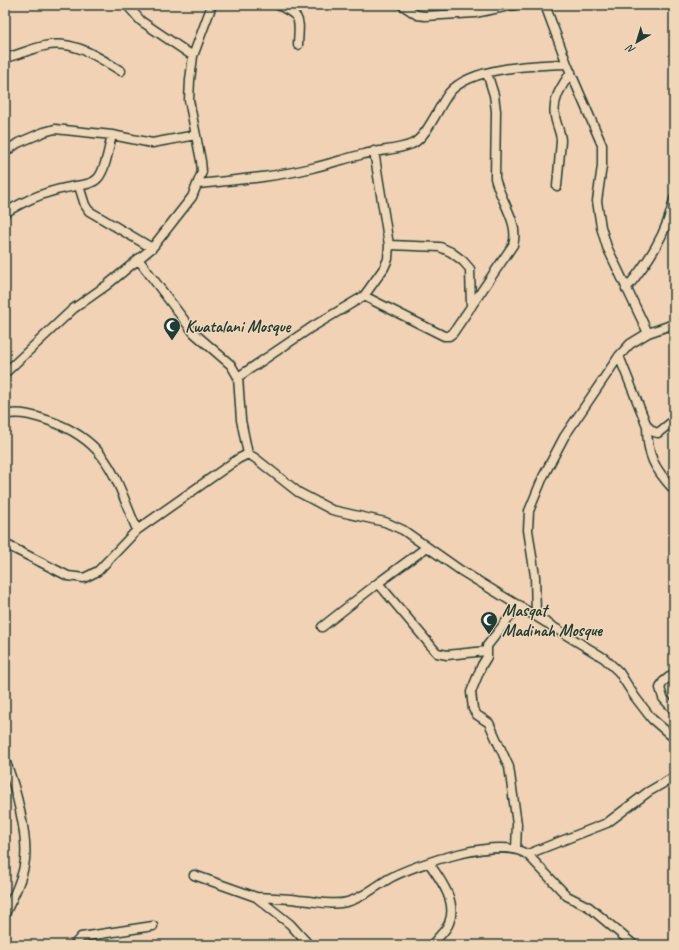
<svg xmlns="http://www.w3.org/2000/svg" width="679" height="950" viewBox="0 0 679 950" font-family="Caveat,sans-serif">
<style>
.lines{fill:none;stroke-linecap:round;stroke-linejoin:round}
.street-casing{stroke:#1f3d34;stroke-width:11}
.street{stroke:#f0d7b8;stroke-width:8}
.labels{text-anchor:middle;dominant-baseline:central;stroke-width:3;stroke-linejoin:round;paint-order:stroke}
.poi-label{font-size:17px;font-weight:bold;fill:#1f3d34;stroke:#f0d7b8;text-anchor:start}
</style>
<rect width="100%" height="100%" fill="#f1d2b5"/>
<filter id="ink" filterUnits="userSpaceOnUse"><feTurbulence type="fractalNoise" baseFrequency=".025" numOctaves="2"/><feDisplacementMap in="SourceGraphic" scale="8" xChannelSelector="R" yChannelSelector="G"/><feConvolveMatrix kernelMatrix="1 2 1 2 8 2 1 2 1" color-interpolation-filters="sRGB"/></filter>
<g filter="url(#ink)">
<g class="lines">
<defs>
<path id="street" d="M127 5 141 21 193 56
M278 5C303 17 299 19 298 45
M402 5 417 15 425 16 475 13 515 5
M545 5 567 64 602 145V166L597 201 601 227 607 247 648 333
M5 58C18 55 31 49 44 46 73 39 98 57 121 71
M5 152 18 143 44 132 55 129 112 135 152 143 196 135
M198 184C236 180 275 177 312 168 329 164 347 158 364 154 379 150 398 150 412 144 427 137 439 106 449 93 470 67 535 65 567 64
M79 186 85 205 89 211 152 248
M557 186 561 141C561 132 556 125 555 116 552 99 562 86 571 72
M5 213C28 198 49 190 76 186 83 185 93 184 98 178 106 169 109 146 112 135
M389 245 440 247 451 252 463 261 470 269 471 307
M138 259 194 333 231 365 238 377 241 420 248 454
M626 289C648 262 667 234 674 199
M364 296 444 336H449L453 333 513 245C520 223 500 200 495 178L496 111 494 95 487 73
M619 356 647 426 654 432 658 433 674 420
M5 373 73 309 107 285 152 248 192 197 202 172 201 161 189 100 190 80 193 56 212 5
M238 377 312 327 364 296 384 268 388 259 389 245 374 151
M5 415C20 411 35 416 50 421 109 442 115 478 137 530
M647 426C647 456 654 468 674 490
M5 544 68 576 84 578 98 571 137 530 238 459 248 454 255 458 298 492 332 510 385 522 403 530 460 570 604 658 619 672 635 697 652 719 674 738
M378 583 437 653 447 655 486 651
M536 615 535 576 528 530 529 511 543 477 564 437 619 356 630 344 648 333 674 324
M322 627 378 583 427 547
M674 673 663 682 660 688 663 698 674 710
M5 760C15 785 30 840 24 866 21 883 12 899 5 914
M516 849 517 824 509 767 489 723 477 715 473 709 471 692 482 665 487 657V646L519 605
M528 854 607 823 648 792 674 777
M429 863C440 879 458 902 449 923 446 931 437 938 432 945
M194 875 256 897 290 924 309 945
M256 897C270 898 285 898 299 900 315 901 332 906 347 902 363 898 376 886 390 878 416 864 505 834 529 856L567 896 589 907 634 945
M74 945 81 937 153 926"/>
</defs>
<use href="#street" class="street-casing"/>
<use href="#street" class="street"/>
</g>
</g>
<defs>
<symbol id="mosque-pin" viewBox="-11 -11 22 30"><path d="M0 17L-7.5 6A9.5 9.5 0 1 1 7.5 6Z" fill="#1f3d34" stroke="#f0d7b8"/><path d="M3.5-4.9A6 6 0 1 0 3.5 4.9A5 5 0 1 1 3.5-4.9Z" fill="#fff"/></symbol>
</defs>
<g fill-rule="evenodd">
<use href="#mosque-pin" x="162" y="316" width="20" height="27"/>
<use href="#mosque-pin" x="479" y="610" width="20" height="27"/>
</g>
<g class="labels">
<g class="poi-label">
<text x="185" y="326">Kwatalani Mosque</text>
<text x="502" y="610">Masqat<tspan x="502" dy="20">Madinah Mosque</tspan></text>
</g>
</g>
<rect width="679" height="950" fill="none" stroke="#f0d7b8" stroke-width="20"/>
<rect x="10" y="10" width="659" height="930" fill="none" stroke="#1f3d34" stroke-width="1.5" filter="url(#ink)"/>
<g transform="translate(637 42) rotate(218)" stroke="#f0d7b8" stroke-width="3" paint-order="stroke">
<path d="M0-3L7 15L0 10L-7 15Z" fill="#1f3d34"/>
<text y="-6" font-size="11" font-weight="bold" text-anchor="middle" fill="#1f3d34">N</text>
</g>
</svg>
